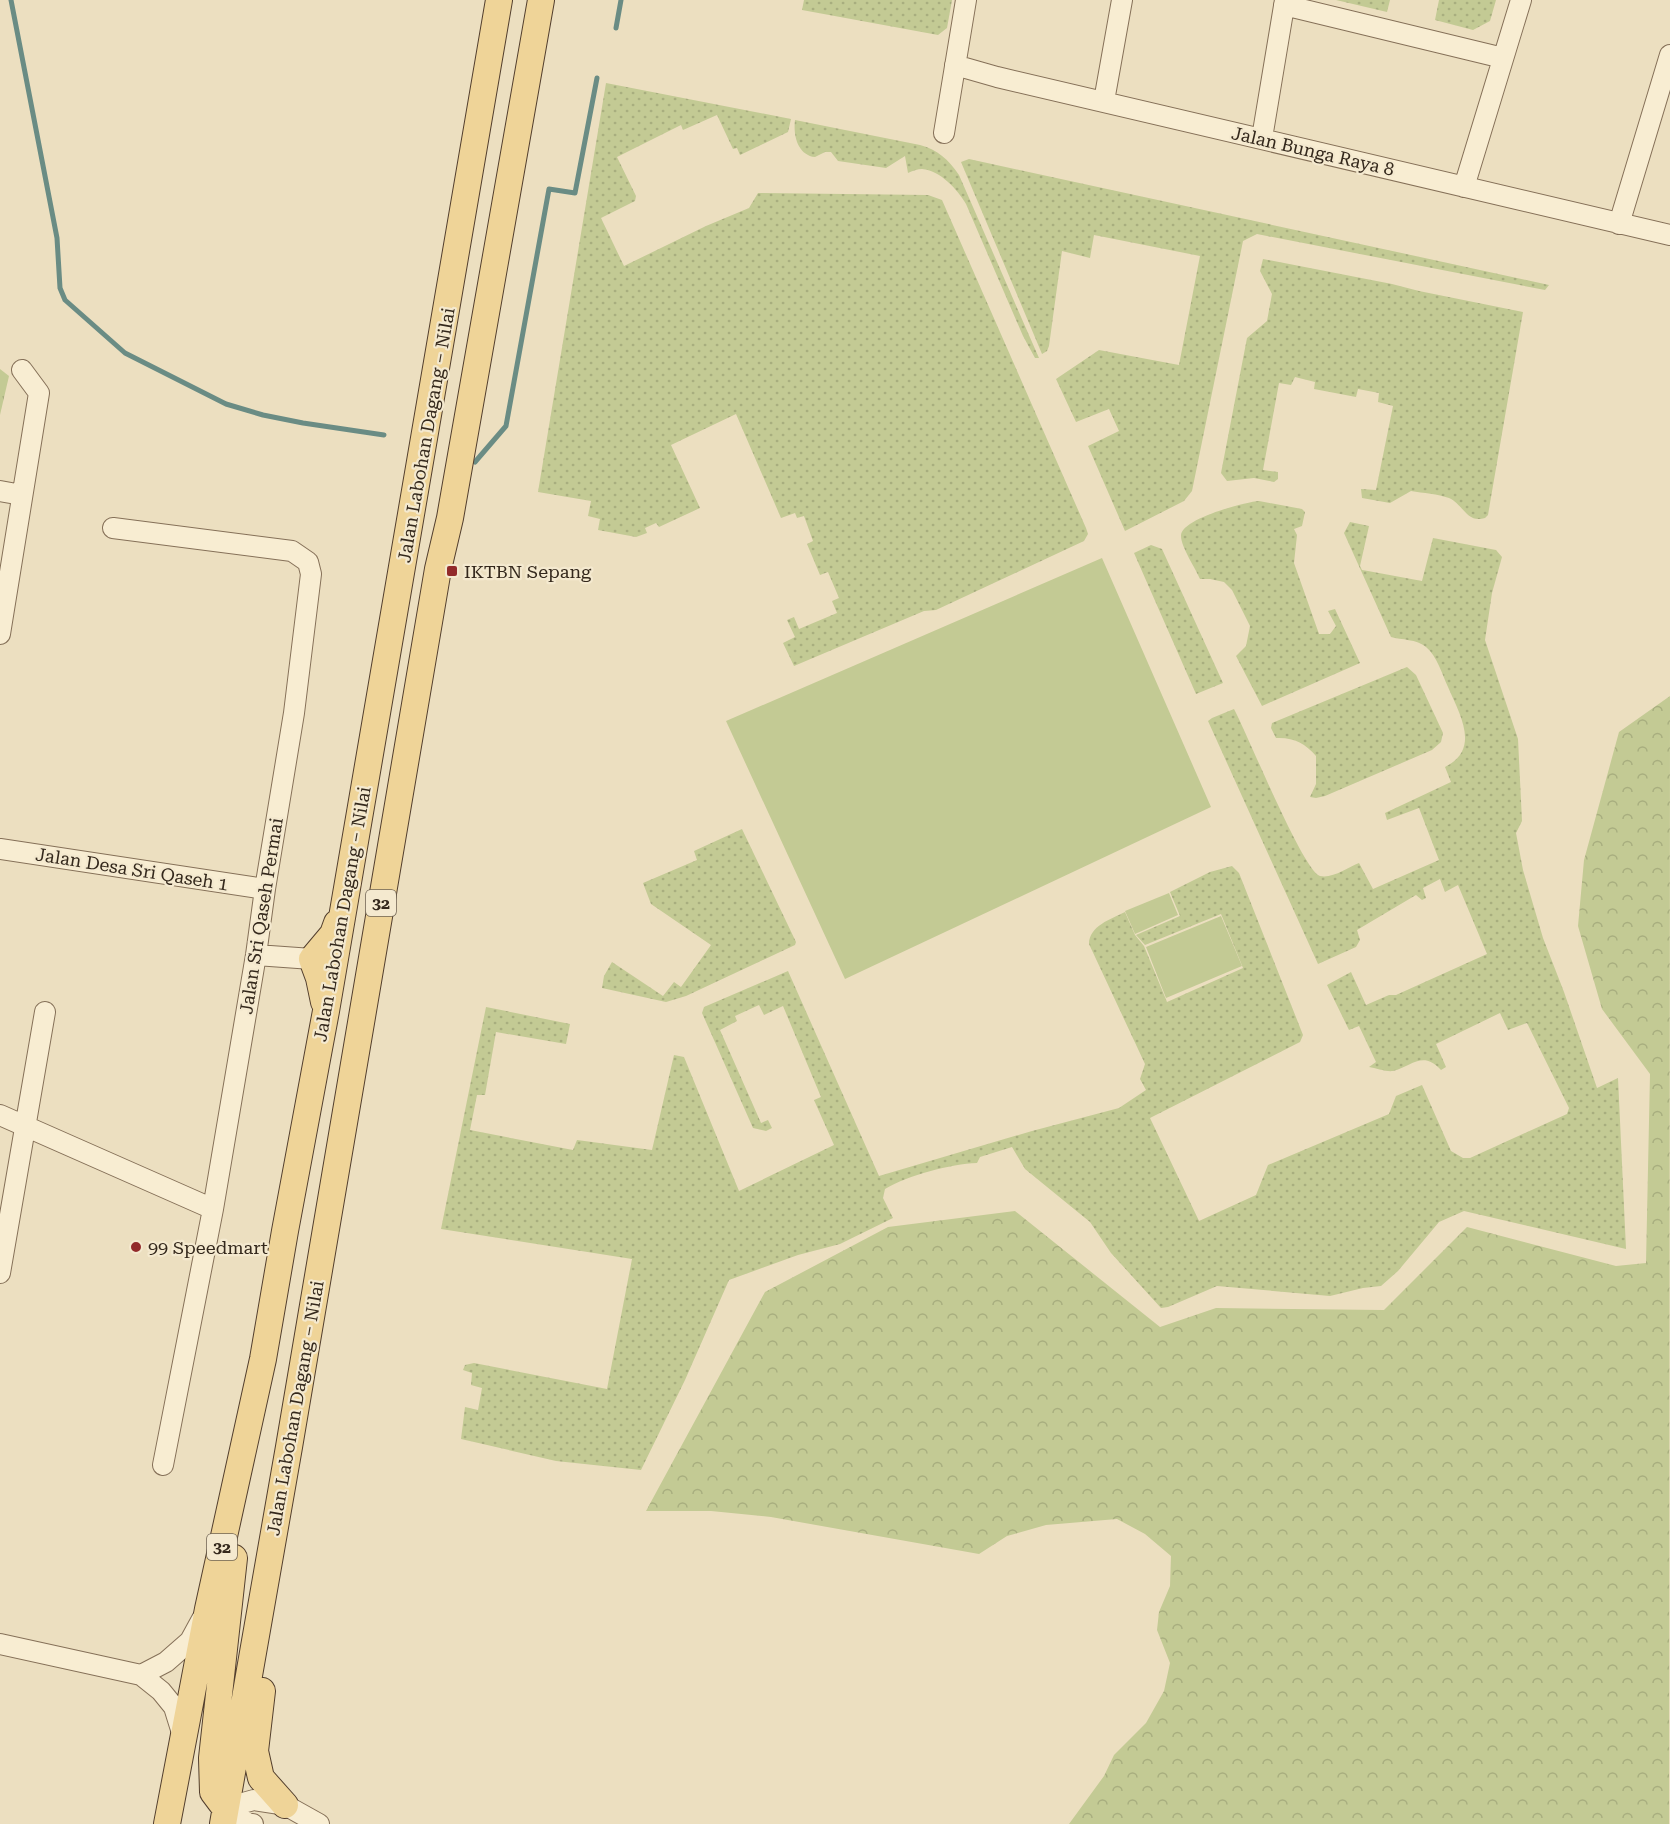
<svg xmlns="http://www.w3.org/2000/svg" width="1670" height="1824" viewBox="0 0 1670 1824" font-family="'Roboto Serif',serif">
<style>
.grass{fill:url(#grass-dots)}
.forest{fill:url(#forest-crowns)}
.park{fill:url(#park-tufts)}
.pitch{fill:#c3ca94}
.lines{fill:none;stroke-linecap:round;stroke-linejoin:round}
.stream{stroke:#6a8c84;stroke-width:5}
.minor-casing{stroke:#857058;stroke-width:22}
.major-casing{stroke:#523e2d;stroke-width:28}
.minor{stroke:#f8edd2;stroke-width:20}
.major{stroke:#efd498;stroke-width:26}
.poi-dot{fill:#922a2a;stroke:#f4e9cf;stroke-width:2}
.labels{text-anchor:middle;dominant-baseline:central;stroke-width:4.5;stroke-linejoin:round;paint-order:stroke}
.shield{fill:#f4e9cf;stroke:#6e6252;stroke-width:1.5}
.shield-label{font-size:16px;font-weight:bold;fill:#34281c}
.street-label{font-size:18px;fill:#34281c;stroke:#f4e9cf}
.poi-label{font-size:18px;fill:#34281c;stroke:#f4e9cf;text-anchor:start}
</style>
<defs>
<pattern id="grass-dots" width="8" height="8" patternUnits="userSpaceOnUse" patternTransform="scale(1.5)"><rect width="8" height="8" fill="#c3ca94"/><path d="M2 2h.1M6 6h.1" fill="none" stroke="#a8ae7f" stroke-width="1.8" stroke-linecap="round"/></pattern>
<pattern id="forest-crowns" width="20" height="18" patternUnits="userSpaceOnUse" patternTransform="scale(1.5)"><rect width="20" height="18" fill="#c3ca94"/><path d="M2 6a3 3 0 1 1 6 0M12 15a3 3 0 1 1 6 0" fill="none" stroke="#a8ae7f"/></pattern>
<pattern id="park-tufts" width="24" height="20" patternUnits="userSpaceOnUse" patternTransform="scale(1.5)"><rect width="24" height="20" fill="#c3ca94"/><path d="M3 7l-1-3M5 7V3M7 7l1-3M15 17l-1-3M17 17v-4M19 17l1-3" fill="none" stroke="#a8ae7f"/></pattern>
</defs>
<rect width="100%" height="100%" fill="#ecdfc0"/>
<path class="grass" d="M804 0H952L947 28 938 35 802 10Z
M1336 0H1390L1387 12Z
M1439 0H1496L1490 21 1473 30 1435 20Z
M606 83 791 119 788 132 740 155 737 148 733 149 717 115 683 130 681 125 617 157 636 196 635 201 601 218 624 266 706 226 749 208 758 193 928 195 942 200 1086 528 1088 534 1084 541 936 610 924 611 794 666 783 643 795 637 787 620 794 617 799 629 837 613 832 601 839 598 828 572 820 575 807 544 813 541 804 516 797 518 795 513 781 518 736 414 671 445 700 508 659 527 656 523 645 528 647 533 636 537 598 530 600 519 588 516 591 501 538 492Z
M795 120 920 145C938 150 948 159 959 175L1039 358H1035L1023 336 966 204C958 190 940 170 922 169 918 169 912 171 908 173L905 156 886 168 838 161 831 152H825L815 157C798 155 793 136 795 120Z
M969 159 1549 285 1545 290 1257 234 1243 241 1192 491 1184 501 1125 531 1088 446 1119 431 1109 409 1076 422 1056 379 1099 350 1179 365 1200 256 1094 235 1090 258 1062 251 1049 346 1047 351 1042 354 961 162Z
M1263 259 1392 284 1419 291 1523 312 1490 503 1488 515 1485 518C1467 524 1463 504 1449 498 1438 494 1423 493 1411 491L1390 503 1362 498 1361 489 1376 490 1393 406 1378 402 1379 393 1358 389 1356 397 1314 389 1315 382 1295 377 1291 385 1279 383 1263 470 1278 472V479L1274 482 1254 478 1227 481 1221 473 1247 338 1267 321 1272 294 1260 271Z
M1259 501 1302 509 1305 512 1302 526 1294 529 1297 535 1294 563 1319 634H1330L1336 626 1328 611 1335 609 1360 663 1262 706 1236 656 1246 646 1250 626 1232 590 1224 582 1210 579H1200C1196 569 1181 547 1181 536 1180 519 1245 502 1259 501Z
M1350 522 1369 526 1360 566 1362 570 1368 571 1422 581 1433 538 1496 550 1502 557 1492 593 1485 640 1518 739 1522 821 1516 833 1523 870 1543 938 1564 992 1597 1088 1618 1078 1626 1249 1464 1211 1439 1222 1398 1271 1381 1286 1363 1288 1330 1296 1217 1286 1168 1307 1161 1308 1111 1253 1090 1222 1025 1169 1012 1147 980 1157 977 1163C951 1164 908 1175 885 1189L883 1198 893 1218 840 1244 798 1255 729 1280 685 1380 641 1470 556 1461 461 1439 465 1407 478 1410 482 1388 471 1385 472 1373 463 1370 465 1365 474 1363 607 1389 632 1259 441 1229 486 1007 570 1024 566 1044 496 1032 485 1095H477L470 1130 573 1150 577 1140 652 1150 674 1055 684 1057 739 1191 834 1145 814 1100 821 1097 783 1006 764 1015 759 1005 735 1016 737 1021 720 1030 761 1123 768 1120 772 1128 766 1131 753 1128 702 1013 704 1007 788 971 879 1176 1032 1131 1119 1108 1146 1090 1140 1079 1145 1064 1089 944C1089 926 1111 919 1125 912L1135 935 1144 946 1167 1002 1243 968 1221 914 1145 945 1136 935 1180 916 1170 892 1210 872 1232 866 1239 873 1303 1035 1300 1042 1150 1118 1199 1221 1256 1195 1268 1165 1389 1114 1396 1096 1422 1085 1451 1151 1463 1158H1470L1567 1114 1569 1108 1527 1023 1508 1030 1500 1013 1436 1044 1446 1067 1441 1070C1423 1050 1412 1066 1393 1071 1386 1072 1376 1068 1369 1067L1376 1062 1359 1026 1349 1030 1327 985 1351 972 1366 1005 1389 995H1396L1487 954 1458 885 1445 892 1440 879 1423 888 1426 898 1422 900 1416 895 1357 930 1360 940 1356 947 1318 964 1208 721 1212 718 1234 709C1247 733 1303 871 1320 876 1332 879 1349 867 1359 863L1373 889 1439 860 1419 808 1387 820 1385 813 1451 782 1445 767C1481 749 1460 715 1448 687 1442 674 1437 656 1426 647 1417 639 1401 640 1391 637L1344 533Z
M1151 545 1162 549 1223 683 1196 694 1134 553Z
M1407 667 1416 675 1443 733 1441 742 1432 750 1325 796 1316 798 1310 797 1316 784V756C1305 743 1293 737 1276 738L1271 728 1272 723Z
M742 829 796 942 795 945 686 996 666 1002 602 988 604 976 612 962 663 996 674 982 681 987 711 945 651 904 643 883 697 860 694 851Z"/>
<path class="forest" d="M1670 696 1669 1824H1069L1104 1776 1114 1755 1146 1723 1164 1691 1170 1663 1157 1630 1159 1612 1170 1586 1171 1556 1145 1534 1117 1519 1046 1525 1007 1536 979 1554 771 1517 711 1511H646L765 1292 888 1227 1015 1211 1160 1327 1216 1308 1384 1310 1467 1227 1616 1266 1646 1263 1650 1074 1602 1009 1578 926 1584 860 1619 732Z"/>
<path class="park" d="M0 369 9 376 0 415Z"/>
<path class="pitch" d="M1102 558 1211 807 845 979 726 721Z
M1169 893 1178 915 1135 934 1125 911Z
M1221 916 1242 966 1166 998 1146 947Z"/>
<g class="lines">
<path class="stream" d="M11 0 57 238 60 288 65 300 125 353 226 404 263 415 303 423 384 435
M616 28 621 0
M475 462 506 426 549 189 575 193 597 78"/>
<defs>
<path id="minor" d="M1284 5 1503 58
M955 65 997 77 1670 235
M1104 101 1122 0
M944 133 966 0
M1262 138 1285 0
M1464 187 1521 0
M1619 224 1670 55
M0 491 22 495
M113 528 292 551 308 562 311 574 294 713 265 889 256 955 213 1209 163 1465
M0 634 39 393 22 370
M0 849 265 889
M256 955 312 959
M0 1115 213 1209
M0 1273 45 1012
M0 1644 141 1675 161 1691 174 1707 183 1736
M141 1675 166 1662 190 1641 202 1619
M225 1808 254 1800 285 1805 319 1824
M225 1808 249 1824H253"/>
<path id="major" d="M324 1002 319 978 312 959 333 934 337 923
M262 1691 255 1751 261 1778 285 1805
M225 1808 213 1792 212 1758 234 1558
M167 1824 208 1609 263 1359 285 1231 326 1011 499 0
M223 1824 289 1447 438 569 450 518 541 0"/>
</defs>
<use href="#minor" class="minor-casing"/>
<use href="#major" class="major-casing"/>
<use href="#minor" class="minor"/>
<use href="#major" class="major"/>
</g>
<g class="poi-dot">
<rect x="446" y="565" width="12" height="12" rx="3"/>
<circle cx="136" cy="1247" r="6"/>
</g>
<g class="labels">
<g class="shield">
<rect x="366" y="890" width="30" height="26" rx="4.5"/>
<rect x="207" y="1534" width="30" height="26" rx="4.5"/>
</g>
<g class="shield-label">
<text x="381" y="903">32</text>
<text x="222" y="1547">32</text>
</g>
<g class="street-label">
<text transform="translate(1313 151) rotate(13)">Jalan Bunga Raya 8</text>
<text transform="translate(426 435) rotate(-80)">Jalan Labohan Dagang ‒ Nilai</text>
<text transform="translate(132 869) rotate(9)">Jalan Desa Sri Qaseh 1</text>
<text transform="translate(342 914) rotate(-80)">Jalan Labohan Dagang ‒ Nilai</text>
<text transform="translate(261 916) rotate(-81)">Jalan Sri Qaseh Permai</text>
<text transform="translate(295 1408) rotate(-80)">Jalan Labohan Dagang ‒ Nilai</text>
</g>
<g class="poi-label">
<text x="464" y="571">IKTBN Sepang</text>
<text x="148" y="1247">99 Speedmart</text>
</g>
</g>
</svg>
